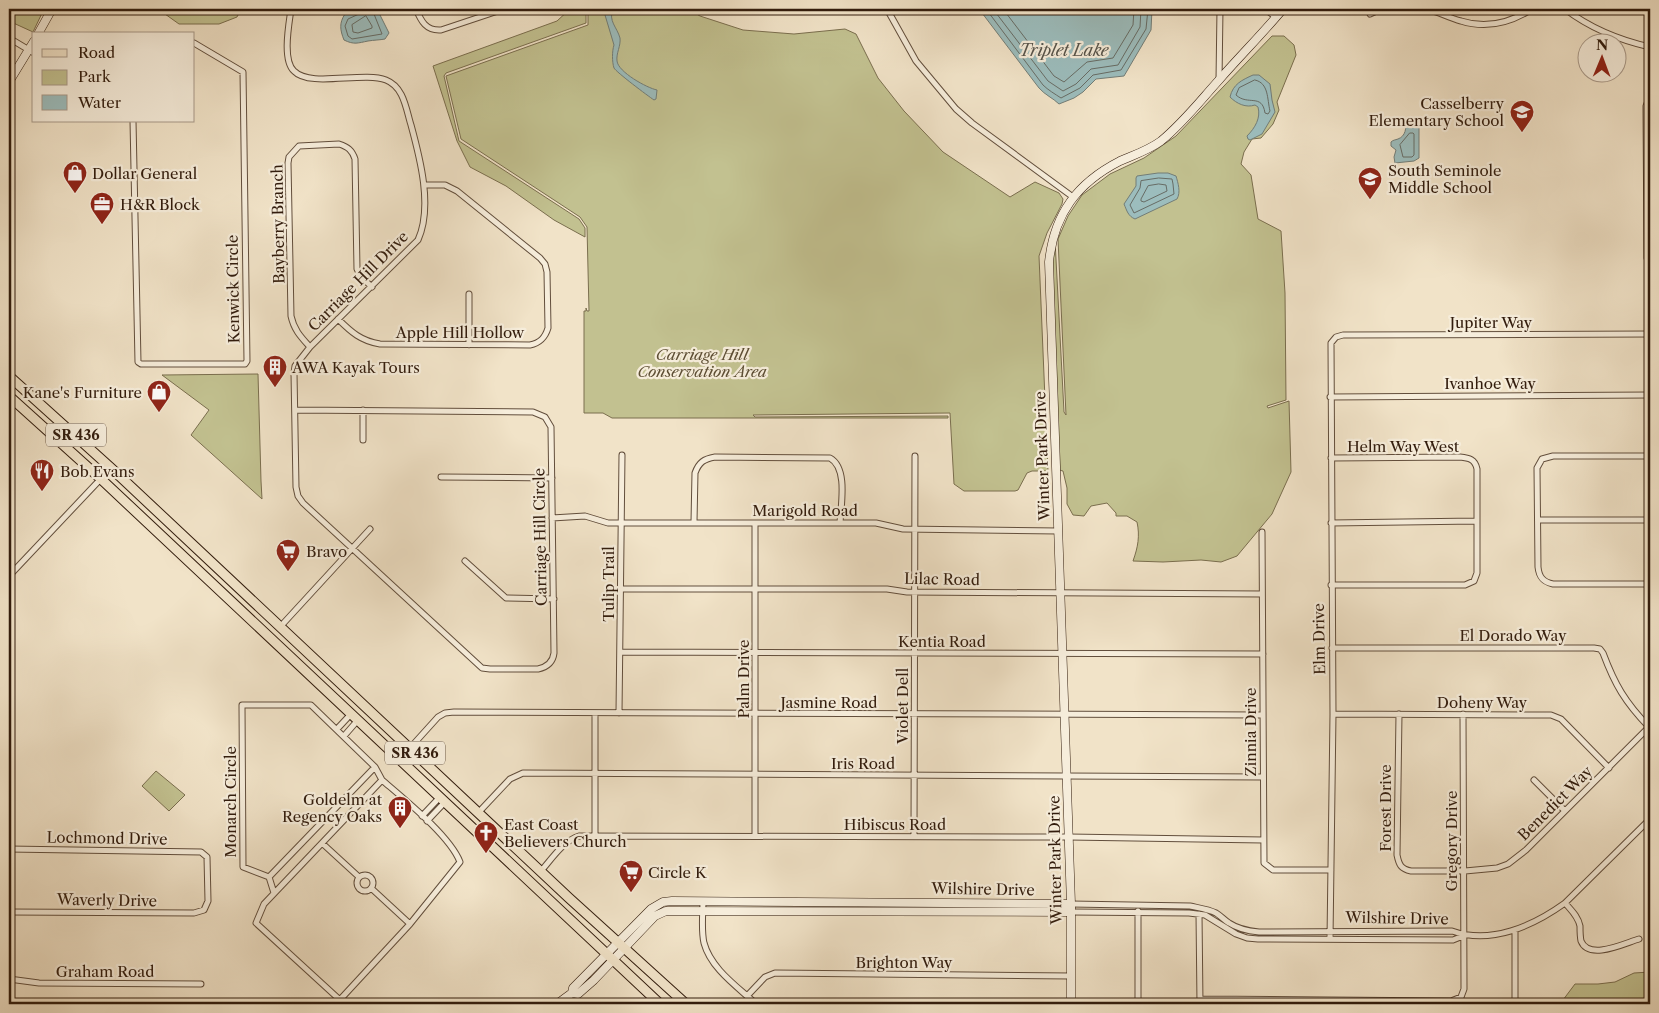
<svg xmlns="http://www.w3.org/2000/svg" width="1659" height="1013" viewBox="0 0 1659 1013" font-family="'Libre Caslon Text',serif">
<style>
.green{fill:#c2c190;stroke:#7a6e4e}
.water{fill:#9cbdbd;stroke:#727d77}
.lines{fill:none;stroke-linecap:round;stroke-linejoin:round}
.shore{stroke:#676c65;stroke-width:1}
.street-casing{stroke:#624e3c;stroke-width:7}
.secondary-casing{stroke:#321c0d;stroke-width:9}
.primary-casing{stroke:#321c0d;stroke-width:11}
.street{stroke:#f6eddb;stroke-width:5}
.secondary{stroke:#f6eddb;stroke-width:8}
.primary{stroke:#f1e3c8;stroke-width:9}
.labels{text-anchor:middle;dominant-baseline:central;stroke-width:4.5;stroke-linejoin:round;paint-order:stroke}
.shield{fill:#f6eddb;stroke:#6d5b4b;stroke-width:1}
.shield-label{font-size:14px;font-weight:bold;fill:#321c0d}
.poi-label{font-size:15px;fill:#321c0d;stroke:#f6eddb;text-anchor:start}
.street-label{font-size:15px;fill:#321c0d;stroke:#f6eddb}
.park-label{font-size:15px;font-style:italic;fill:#5d4e34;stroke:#f6eddb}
.water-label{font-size:16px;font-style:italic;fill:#57544b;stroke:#f6eddb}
</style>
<rect width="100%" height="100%" fill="#f1e3c8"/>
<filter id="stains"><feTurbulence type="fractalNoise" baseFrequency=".004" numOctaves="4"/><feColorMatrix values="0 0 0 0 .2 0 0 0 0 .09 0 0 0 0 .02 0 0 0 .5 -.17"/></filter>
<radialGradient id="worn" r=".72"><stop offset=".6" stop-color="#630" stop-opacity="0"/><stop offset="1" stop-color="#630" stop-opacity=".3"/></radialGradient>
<path class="green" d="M9 9H44L33 32 9 21Z
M158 9H241L237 17 219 24H179Z
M570 9H586V23L446 73 444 76 459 141 579 219 585 228V237L554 220 506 186 470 167 457 141 433 66 557 21Z
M588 9H688L700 16 743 30 794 34 845 29 856 34 878 78 904 111 943 152 1010 197 1035 182 1059 193 1063 199 1062 204 1047 233 1039 256 1048 471H1032L1027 473 1018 490 1015 491H964L954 484 950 413 753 415 755 417 948 416V418H612L603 413H584V311H586V308L587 311H589L587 227 580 217 461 139 446 76 588 25Z
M1272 36H1284L1294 45 1296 55 1277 102 1279 110 1273 124 1261 138 1252 139 1244 152 1241 164 1251 175 1258 219 1281 231 1285 293 1286 400 1267 406 1268 408 1289 401 1291 472 1272 514 1237 556 1221 562 1201 560 1163 562 1133 561C1138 547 1140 536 1137 522L1127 516H1116V513L1107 503 1091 506 1084 516 1073 515 1067 504V488L1063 471 1059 470 1052 262 1055 240 1064 412 1066 415 1058 239 1068 216 1082 195 1110 174 1144 158 1176 136Z
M258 374 261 481 262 499 191 435 209 410 162 375Z
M156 771 185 795 169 811 142 786Z
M1650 972V1004H1518V1000H1563L1575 984H1598L1615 982 1634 973Z"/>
<path class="water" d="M356 9H377L389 33 385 39C380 40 374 40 368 41 358 43 354 45 344 40 340 30 339 23 345 14H351Z
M605 9H613C608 21 617 27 620 38 621 46 616 53 617 61 618 72 647 88 657 90L656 99 654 100C648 96 616 72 614 68 612 62 612 51 614 45L605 15Z
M979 9H1152L1151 30 1124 76 1096 79 1083 92 1074 98 1059 104C1053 98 1045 95 1039 88Z
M1253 75H1259L1270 84 1272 100 1275 112 1262 134 1250 140 1248 139 1247 136C1255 128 1261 118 1258 107L1255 105C1246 108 1237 104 1230 97 1233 84 1242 80 1253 75Z
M1408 120 1418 122 1419 125V158L1414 161 1395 163 1394 157 1396 150 1391 146V142C1393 140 1395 140 1398 139 1406 136 1406 128 1406 121Z
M1158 173H1168L1176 176C1178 183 1181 192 1177 199L1135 219C1128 216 1127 211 1124 204L1136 186V178L1137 176Z"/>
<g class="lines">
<path class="shore" d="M360 9 359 14 348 19 345 26 348 36 352 39 382 34 372 9
M986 9 1043 85C1048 90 1055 94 1061 98L1080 88 1093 75 1121 70 1146 29 1148 9
M993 9 1048 81 1063 91 1076 84 1091 69 1118 65 1140 27 1141 9
M1003 9 1054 76 1064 82 1087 62 1113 58 1133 25 1134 9
M366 16 372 26V28L358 33 353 32 352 25Z
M1255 80C1269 83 1267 99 1270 111L1268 114 1265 113C1262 93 1248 106 1236 95L1239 88Z
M1410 133H1413L1414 134V155L1412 157H1403L1400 145Z
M1159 178 1172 179 1173 184 1174 194 1134 213 1130 205 1140 188 1141 181Z
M1159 184 1166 185 1167 191 1144 202 1141 201V199L1148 186Z"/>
<defs>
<path id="street" d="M291 9C289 24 282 60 294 71 310 88 363 71 386 80 404 87 406 109 411 125 420 158 433 207 418 240L310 347 295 366 294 373 296 487 298 496 303 503 482 668 490 669H538C547 667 553 662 554 653L551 427 545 417 533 412 295 410
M416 9C421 21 426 31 441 30L504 9
M887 9 916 61 956 109 972 123 1073 197
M1265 9 1276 17
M1427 9C1439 12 1449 18 1461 21 1486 29 1510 23 1532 9
M1565 9C1590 28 1619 40 1650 47
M1370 14 1381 9
M9 38 34 53
M1219 80 1220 9
M1650 96 1646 106 1647 258 1650 266
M133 121 138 362 141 364H245L247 361 243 72 194 43
M338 319C351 332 361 341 380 344L530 345C540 343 545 338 548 328L547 272 545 264 540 258 457 191 445 185H424
M469 345V294
M310 347C301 337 294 330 291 316L288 163 289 157 299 146 339 144C348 147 352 150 355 159L357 269 361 277 372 287
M1330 397 1650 395
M363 440V410
M1650 456H1553L1542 459 1537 468 1538 567C1539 577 1543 582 1553 584H1650
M441 477 552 478
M552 518 585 516 608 523H876L903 529 1058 531
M1538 520H1650
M694 522 695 473C699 462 704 459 715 457L830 458C848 468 841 504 840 523
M755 523V836
M1331 523 1476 521
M1262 532 1264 863 1273 870H1331
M465 561 506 598 554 599
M9 576 111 468
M1331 585H1465L1474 581 1477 573V469C1475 459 1469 458 1460 457L1331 458
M620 589H887L907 592 1262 594
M280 627 370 529
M1332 648H1594L1600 649 1603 653C1615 685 1625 702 1649 727
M621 652 1263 654
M242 705H311L375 767 269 877 243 867Z
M595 713V836
M619 713 622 455
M1333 714 1551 715 1561 719 1609 768
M1399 714 1397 855C1399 865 1401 869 1411 871H1465L1497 868 1508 864 1526 850 1650 726
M337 729 351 714
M344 736 358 720
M410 748 438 717 445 713 454 712 1263 715
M375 767 382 780
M1534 780 1565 811
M478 813 510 779 523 773 1263 777
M422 816 440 797
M427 821 445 802
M914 836 915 456
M323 844 359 877
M9 849 201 852 207 857 208 901 204 910 194 913 9 912
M541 871C551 860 563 841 579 836L1069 837 1263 840
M357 883a8 8 0 1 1 16 0a8 8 0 1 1-16 0Z
M269 877 274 893
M371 888 410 924
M703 901C703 914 701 930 704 943 711 969 738 987 756 1004
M1565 903C1571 910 1578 916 1580 926 1580 931 1580 936 1581 941 1589 961 1625 943 1639 939
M1071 904 1190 906C1199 908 1208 909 1216 913 1221 916 1224 920 1229 923 1238 929 1248 931 1259 932L1452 931C1491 945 1533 926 1565 903L1650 819
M1071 912 1189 913 1205 915 1236 934 1247 938 1258 939 1453 940 1463 936
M1199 914 1200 1004
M1330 939 1333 714 1331 343 1336 337 1343 335 1650 334
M9 979 39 983 201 984
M747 996 765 977 775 973 1071 976
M1200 999 1451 1001 1461 997 1464 989 1463 714
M336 1004 410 924 460 862C450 836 404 799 382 780L264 904 256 923 340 1000
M1138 1004V911
M1515 1004V930"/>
<path id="secondary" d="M38 34 52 9
M9 82 34 41
M572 993 578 994 594 980 655 916 666 911 1071 912
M557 1004 572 993 573 988 651 909 663 902 672 901 1071 904
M1071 1004V904L1049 262C1054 214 1077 183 1120 161 1134 155 1149 150 1161 141 1183 123 1200 101 1219 80 1240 56 1263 33 1283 9"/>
<path id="primary" d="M9 376 111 468 569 898 686 1004
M9 396 101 479 660 1004"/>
</defs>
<use href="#street" class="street-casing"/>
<use href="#secondary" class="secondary-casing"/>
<use href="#primary" class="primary-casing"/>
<use href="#street" class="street"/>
<use href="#secondary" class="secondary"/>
<use href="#primary" class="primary"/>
</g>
<defs>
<symbol id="school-pin" viewBox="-11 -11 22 30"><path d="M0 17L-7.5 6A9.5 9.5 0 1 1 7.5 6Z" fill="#8f2418" stroke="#f6eddb"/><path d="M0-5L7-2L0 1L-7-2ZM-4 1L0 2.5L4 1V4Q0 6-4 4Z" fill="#fff"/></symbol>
<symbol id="shop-pin" viewBox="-11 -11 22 30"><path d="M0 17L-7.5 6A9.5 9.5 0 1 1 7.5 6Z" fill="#8f2418" stroke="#f6eddb"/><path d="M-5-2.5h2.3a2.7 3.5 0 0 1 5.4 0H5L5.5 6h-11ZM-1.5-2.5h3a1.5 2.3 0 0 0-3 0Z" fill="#fff"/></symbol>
<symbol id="office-pin" viewBox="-11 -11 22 30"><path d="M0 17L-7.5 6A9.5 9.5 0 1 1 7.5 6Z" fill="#8f2418" stroke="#f6eddb"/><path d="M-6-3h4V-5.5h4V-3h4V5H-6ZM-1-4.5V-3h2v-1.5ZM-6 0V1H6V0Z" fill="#fff"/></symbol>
<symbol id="building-pin" viewBox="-11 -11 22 30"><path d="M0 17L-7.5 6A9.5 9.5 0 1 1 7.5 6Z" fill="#8f2418" stroke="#f6eddb"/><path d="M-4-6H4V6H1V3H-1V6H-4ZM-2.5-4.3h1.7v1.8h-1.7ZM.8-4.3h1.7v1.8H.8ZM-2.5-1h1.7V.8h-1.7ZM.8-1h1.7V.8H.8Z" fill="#fff"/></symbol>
<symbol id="restaurant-pin" viewBox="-11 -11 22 30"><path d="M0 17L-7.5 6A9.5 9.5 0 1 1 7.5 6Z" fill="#8f2418" stroke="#f6eddb"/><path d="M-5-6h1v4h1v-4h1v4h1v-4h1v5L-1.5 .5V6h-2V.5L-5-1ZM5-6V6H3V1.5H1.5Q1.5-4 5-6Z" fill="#fff"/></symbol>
<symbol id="supermarket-pin" viewBox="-11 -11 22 30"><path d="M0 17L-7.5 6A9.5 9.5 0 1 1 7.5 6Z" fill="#8f2418" stroke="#f6eddb"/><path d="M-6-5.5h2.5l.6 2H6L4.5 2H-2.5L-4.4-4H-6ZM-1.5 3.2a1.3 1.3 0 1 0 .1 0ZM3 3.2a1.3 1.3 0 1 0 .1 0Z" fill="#fff"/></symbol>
<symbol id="church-pin" viewBox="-11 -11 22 30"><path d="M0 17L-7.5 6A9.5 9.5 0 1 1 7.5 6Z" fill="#8f2418" stroke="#f6eddb"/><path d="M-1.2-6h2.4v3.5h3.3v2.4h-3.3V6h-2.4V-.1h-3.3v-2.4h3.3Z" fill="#fff"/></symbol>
</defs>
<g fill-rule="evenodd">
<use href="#school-pin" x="1508" y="98" width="28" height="38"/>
<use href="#shop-pin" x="61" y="159" width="28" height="38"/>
<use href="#school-pin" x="1356" y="165" width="28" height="38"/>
<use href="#office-pin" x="88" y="190" width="28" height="38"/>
<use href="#building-pin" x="261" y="353" width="28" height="38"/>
<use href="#shop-pin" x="145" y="378" width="28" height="38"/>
<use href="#restaurant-pin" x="28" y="457" width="28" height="38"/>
<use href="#supermarket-pin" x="274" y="537" width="28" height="38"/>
<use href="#building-pin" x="386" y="794" width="28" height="38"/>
<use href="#church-pin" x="472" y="819" width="28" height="38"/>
<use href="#supermarket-pin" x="617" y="858" width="28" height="38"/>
</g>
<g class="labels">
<g class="shield">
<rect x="46" y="423.5" width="60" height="23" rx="4"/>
<rect x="385" y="741.5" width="60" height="23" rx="4"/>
</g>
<g class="shield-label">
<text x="76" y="435">SR 436</text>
<text x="415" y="753">SR 436</text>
</g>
<g class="poi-label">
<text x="1504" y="103" text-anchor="end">Casselberry<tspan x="1504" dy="17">Elementary School</tspan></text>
<text x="1388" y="170">South Seminole<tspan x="1388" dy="17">Middle School</tspan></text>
<text x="92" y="173">Dollar General</text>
<text x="120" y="204">H&amp;R Block</text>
<text x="292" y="367">AWA Kayak Tours</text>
<text x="142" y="392" text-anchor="end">Kane's Furniture</text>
<text x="60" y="471">Bob Evans</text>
<text x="306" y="551">Bravo</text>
<text x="382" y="799" text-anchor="end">Goldelm at<tspan x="382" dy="17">Regency Oaks</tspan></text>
<text x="504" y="824">East Coast<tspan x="504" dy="17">Believers Church</tspan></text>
<text x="648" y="872">Circle K</text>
</g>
<g class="street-label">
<text transform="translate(278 224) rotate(-91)">Bayberry Branch</text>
<text transform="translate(358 281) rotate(-45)">Carriage Hill Drive</text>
<text transform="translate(233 289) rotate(-91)">Kenwick Circle</text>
<text x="1491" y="322">Jupiter Way</text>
<text x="460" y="332">Apple Hill Hollow</text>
<text x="1490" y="383">Ivanhoe Way</text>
<text x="1403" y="446">Helm Way West</text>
<text transform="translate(1042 456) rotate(-92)">Winter Park Drive</text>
<text x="805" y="510">Marigold Road</text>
<text transform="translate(540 537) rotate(-91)">Carriage Hill Circle</text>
<text transform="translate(942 579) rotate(1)">Lilac Road</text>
<text transform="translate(608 584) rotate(-90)">Tulip Trail</text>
<text x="1513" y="635">El Dorado Way</text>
<text transform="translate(1319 639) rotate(-91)">Elm Drive</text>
<text x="942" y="641">Kentia Road</text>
<text transform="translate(743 679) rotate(-90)">Palm Drive</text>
<text x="829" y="702">Jasmine Road</text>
<text x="1482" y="702">Doheny Way</text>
<text transform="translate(902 706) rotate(-90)">Violet Dell</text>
<text transform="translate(1250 732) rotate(-90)">Zinnia Drive</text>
<text x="863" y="763">Iris Road</text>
<text transform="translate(230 802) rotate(-90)">Monarch Circle</text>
<text transform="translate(1555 803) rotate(-45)">Benedict Way</text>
<text transform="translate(1385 808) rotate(-90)">Forest Drive</text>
<text x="895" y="824">Hibiscus Road</text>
<text transform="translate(107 838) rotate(1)">Lochmond Drive</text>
<text transform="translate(1451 841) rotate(-90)">Gregory Drive</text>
<text transform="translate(1055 860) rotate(-91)">Winter Park Drive</text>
<text transform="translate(983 889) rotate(1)">Wilshire Drive</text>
<text transform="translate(107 900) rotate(1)">Waverly Drive</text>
<text transform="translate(1397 918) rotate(1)">Wilshire Drive</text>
<text x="904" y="962">Brighton Way</text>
<text x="105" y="971">Graham Road</text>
</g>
<g class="park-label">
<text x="702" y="354">Carriage Hill<tspan x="702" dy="17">Conservation Area</tspan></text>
</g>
<g class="water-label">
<text x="1064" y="50">Triplet Lake</text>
</g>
</g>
<rect width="1659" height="1013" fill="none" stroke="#f1e3c8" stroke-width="30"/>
<rect x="10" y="10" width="1639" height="993" fill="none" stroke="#321c0d" stroke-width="2.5"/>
<rect x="15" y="15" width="1629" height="983" fill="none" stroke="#321c0d"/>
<rect x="32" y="32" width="162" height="90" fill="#f6eddb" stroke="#a89989"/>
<rect x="42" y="49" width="25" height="8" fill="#f1e3c8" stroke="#a89989"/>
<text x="78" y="58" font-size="15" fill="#321c0d">Road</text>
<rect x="42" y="70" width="25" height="15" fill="#c2c190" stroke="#a89989"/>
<text x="78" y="82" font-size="15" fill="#321c0d">Park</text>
<rect x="42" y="95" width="25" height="15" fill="#9cbdbd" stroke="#a89989"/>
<text x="78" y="108" font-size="15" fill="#321c0d">Water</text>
<g transform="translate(1602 58) rotate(1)"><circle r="24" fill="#f6eddb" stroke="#a89989"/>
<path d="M0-4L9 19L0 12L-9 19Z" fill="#8f2418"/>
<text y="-8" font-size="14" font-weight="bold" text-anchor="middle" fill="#321c0d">N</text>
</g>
<rect width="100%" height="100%" filter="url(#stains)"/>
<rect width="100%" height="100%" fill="url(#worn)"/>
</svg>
